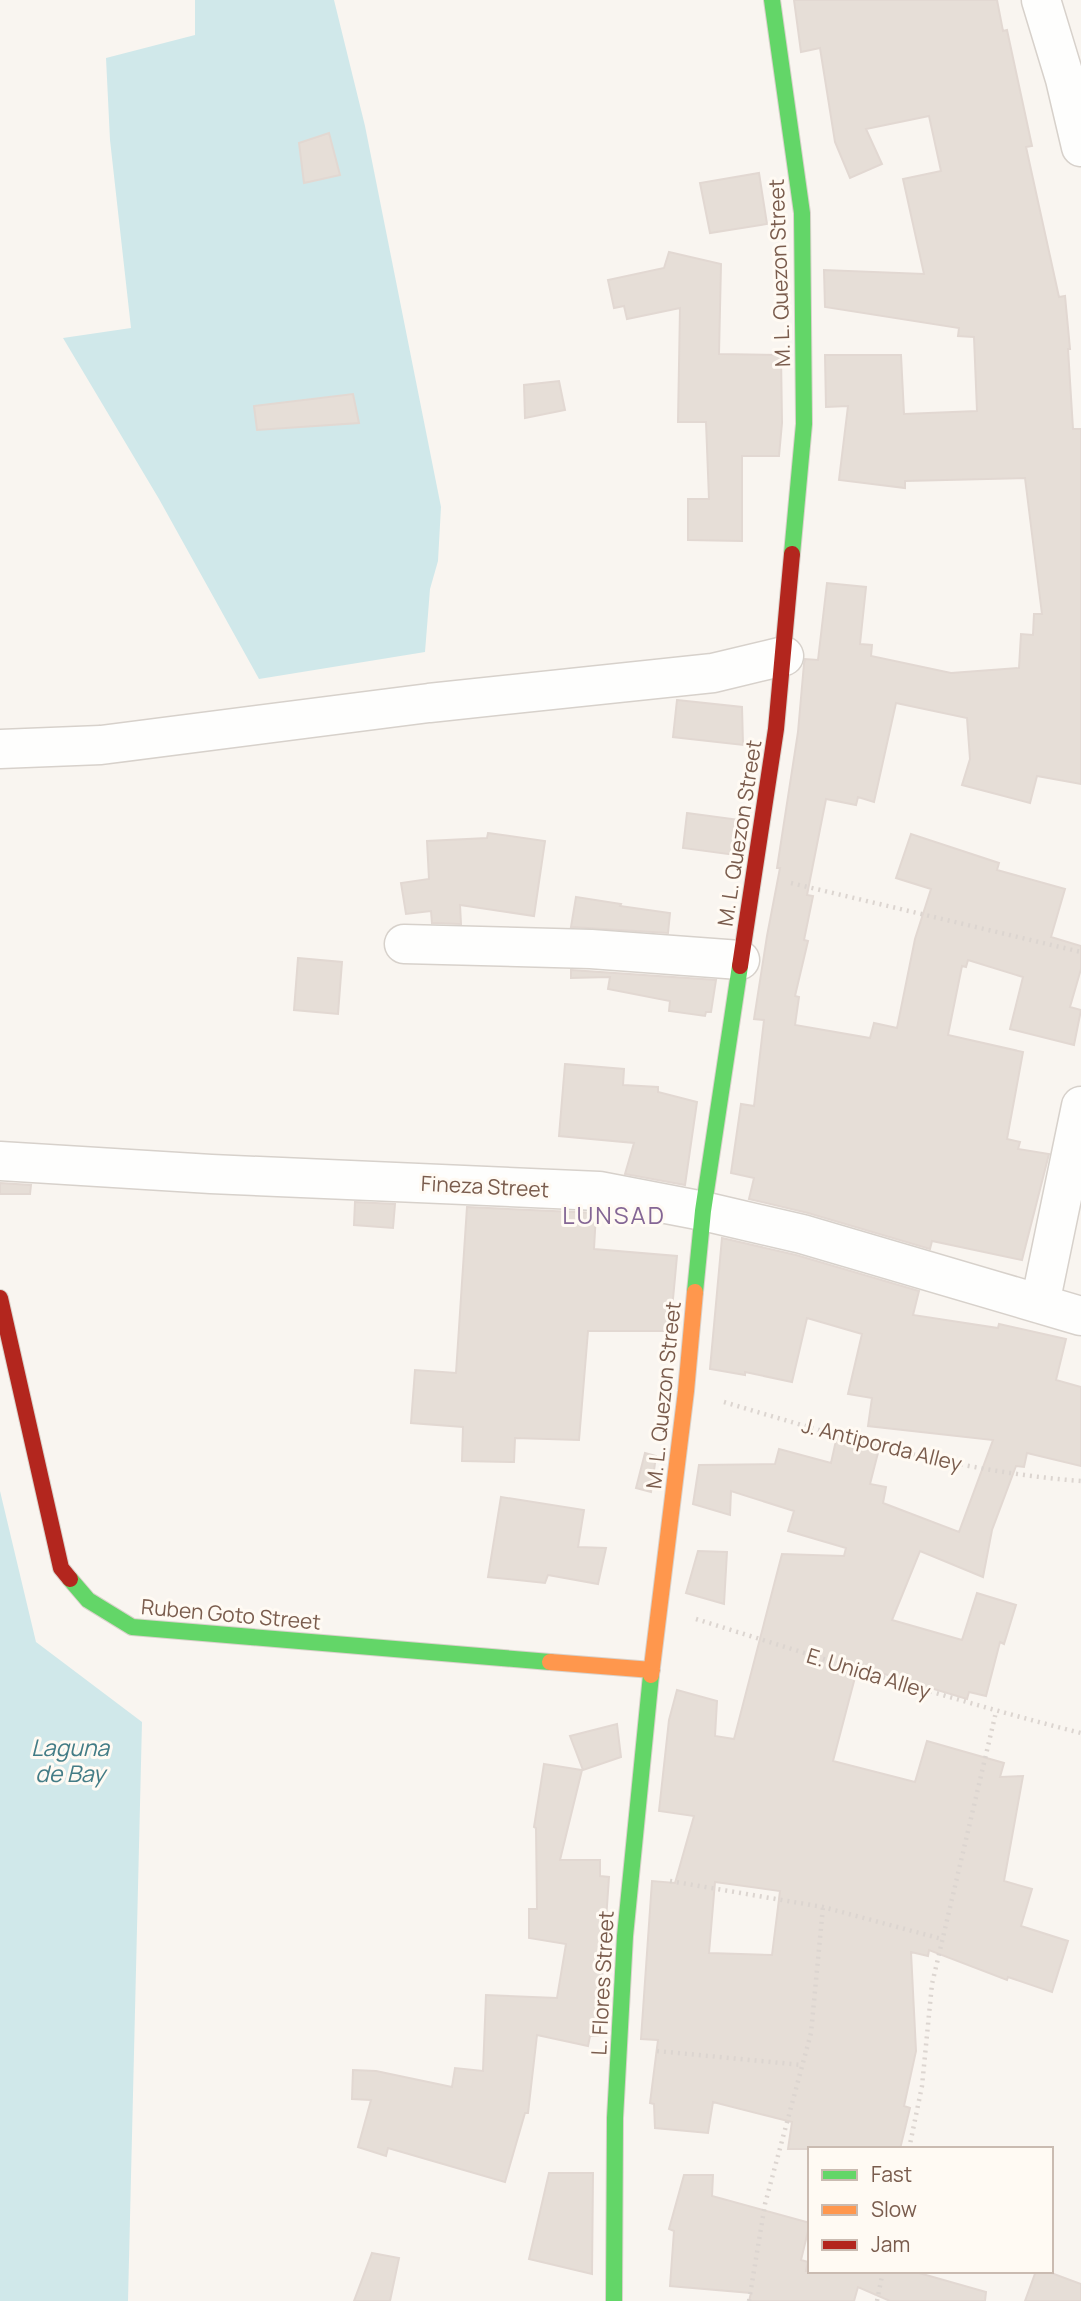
<svg xmlns="http://www.w3.org/2000/svg" width="1081" height="2301" viewBox="0 0 1081 2301" font-family="Manrope,sans-serif">
<style>
.water{fill:#d0e8ea}
.building{fill:#e6ded7;stroke:#e2d8d2;stroke-width:2;fill-rule:evenodd}
.lines{fill:none;stroke-linecap:round;stroke-linejoin:round}
.street-casing{stroke:#d7d1cb;stroke-width:41}
.fast-casing{stroke:#d9d2cb;stroke-width:18}
.slow-casing{stroke:#d9d2cb;stroke-width:18}
.jam-casing{stroke:#d9d2cb;stroke-width:18}
.path{stroke:#dcd5d0;stroke-width:4.5;stroke-dasharray:2 5;stroke-linecap:butt}
.street{stroke:#fefefd;stroke-width:38}
.fast{stroke:#63d668;stroke-width:16}
.slow{stroke:#ff974d;stroke-width:16}
.jam{stroke:#b3261e;stroke-width:16}
.labels{text-anchor:middle;dominant-baseline:central;stroke-width:6;stroke-linejoin:round;paint-order:stroke}
.street-label{font-size:21px;fill:#7a5c4d;stroke:#fffaf3}
.water-label{font-size:23px;font-style:italic;fill:#437c86;stroke:#fffaf3}
.quarter-label{font-size:24px;letter-spacing:2px;fill:#846695;stroke:#fffaf3}
</style>
<rect width="100%" height="100%" fill="#f9f5f0"/>
<path class="water" d="M195 0H334L365 126 441 507 438 561 430 589 425 652 259 679 159 499 63 338 131 328 110 140 106 58 195 35Z
M0 1491 36 1642 142 1722 128 2301H0Z"/>
<path class="building" d="M794 0H997L1003 31 1007 30 1032 146 1026 147 1059 297 1065 296 1070 349H1068L1073 429H1081V784L1037 776 1030 803 962 785 970 759 967 718 896 703 874 802 858 797 856 805 826 799 807 895 813 896 804 940 808 941 795 996 799 997 795 1025 870 1038 874 1023 897 1028 915 939 931 889 896 878 911 834 999 863 997 870 1065 889 1051 937 1081 946V969L1070 1007 1081 1010 1074 1045 1010 1029 1023 977 968 960 966 967 962 966 948 1035 1023 1052 1007 1139 1020 1142 1018 1149 1049 1154 1022 1260 932 1241 930 1249 808 1213 749 1199 754 1178 731 1173 741 1104 754 1106 764 1020 754 1019 767 936 780 868H777L798 732 804 664 805 659 818 660 827 583 866 587 860 644 872 645 871 656 951 673 1019 668 1021 634 1033 635 1034 614H1042L1025 478 905 481V488L839 480 848 406 826 407 825 355H901L904 414 977 411 974 337 958 336 959 328 825 307 824 270 924 274 903 179 941 171 929 116 866 129 882 164 850 178 835 142 820 48 801 52Z
M329 133 340 175 304 183 299 143Z
M759 173 767 224 710 233 700 183Z
M669 252 721 264 719 354 781 355 782 423 779 456H742V541L688 540V499H709L706 422H678L680 308 627 319 624 306 614 308 608 280 664 268Z
M559 381 565 410 525 418 524 385Z
M353 394 359 423 257 430 254 406Z
M677 700 742 707 743 745 673 737Z
M687 813 740 820 735 855 683 848Z
M488 833 545 841 534 916 460 905 461 924 432 923 431 911 406 914 401 883 429 879 427 841 487 838Z
M576 897 621 904 620 906 670 913 668 933 571 927Z
M298 958 342 962 338 1014 294 1010Z
M571 970 716 980 711 1012H706L705 1016 669 1011 670 1001 608 989 610 977 571 978Z
M565 1064 624 1069 623 1085 658 1087V1092L697 1102 685 1185 625 1174 634 1143 559 1136Z
M0 1183 31 1185 30 1194H0Z
M355 1202 395 1204 393 1228 354 1225Z
M467 1207 596 1213 594 1249 677 1256 670 1331H588L579 1440 515 1438 514 1462 462 1461 463 1427 411 1423 415 1370 456 1373Z
M722 1238 796 1255 919 1291 913 1315 998 1328 999 1324 1066 1339 1056 1380 1081 1387V1466L1027 1453 1024 1467 1016 1466 992 1530 983 1577 920 1551 892 1620 962 1640 977 1593 1016 1605 1004 1644 1000 1642 986 1696 969 1692 967 1699 858 1666 833 1761 915 1782 927 1741 1004 1763 1000 1777 1023 1776 1004 1881 1032 1889 1021 1926 1068 1941 1052 1992 1008 1977 1007 1980 929 1950 928 1956 911 1952 916 2051 904 2106 910 2108 900 2149H788L792 2122 713 2102 708 2133 655 2128 654 2104 650 2103 658 2040 641 2039 652 1881 675 1883 694 1816 659 1811 669 1720 677 1690 717 1701 715 1736 734 1739 782 1554 844 1556 846 1548 788 1531 794 1511 731 1491 730 1515 693 1504 699 1465 775 1464 779 1449 831 1463 837 1436 881 1441 870 1484 886 1487 883 1503 959 1532 993 1440 868 1426 872 1398 848 1394 862 1334 807 1318 792 1382 745 1372V1375L710 1369ZM715 1882 780 1891 772 1955 709 1953Z
M645 1453 656 1456 651 1492 636 1488Z
M501 1497 584 1510 578 1547 606 1548 598 1584 548 1575 545 1583 488 1577Z
M698 1551 727 1552 724 1604 686 1593Z
M617 1724 621 1757 583 1770 570 1736Z
M544 1764 582 1770 560 1860H600V1876L609 1877 598 2036H590L588 2046 537 2035 528 2113H525L505 2182 388 2148 386 2156 358 2147 371 2100 352 2099 353 2070 376 2071 452 2087 455 2068 483 2071 486 1995 557 1998 566 1944 529 1938V1909H537L536 1828 534 1827Z
M549 2173H593L592 2274 529 2259Z
M684 2175H713L712 2196 810 2223 801 2260 808 2262 806 2271H912L986 2292 985 2301H890L858 2287 854 2301H749L751 2293 670 2286 674 2231 669 2229Z
M372 2253 399 2258 390 2301H354Z
M1036 2271H1046L1081 2284V2301H1025Z"/>
<g class="lines">
<defs>
<path id="street" d="M1041 0 1065 79 1081 147
M0 749 101 745 429 703 713 673 784 656
M404 944 591 949 740 960
M0 1161 211 1174 599 1191 703 1211 802 1234 1081 1316
M1040 1304 1081 1106"/>
<path id="fast" d="M772 0 802 213 804 424 792 554
M695 1292 703 1211 740 966
M70 1579 88 1600 132 1627 550 1662
M614 2301 615 2118 625 1936 651 1675"/>
<path id="slow" d="M550 1662 652 1670
M651 1675 686 1391 695 1292"/>
<path id="jam" d="M740 966 776 729 792 554
M0 1298 61 1568 70 1579"/>
</defs>
<use href="#street" class="street-casing"/>
<use href="#fast" class="fast-casing"/>
<use href="#slow" class="slow-casing"/>
<use href="#jam" class="jam-casing"/>
<path class="path" d="M791 883 1081 952
M724 1402C841 1437 959 1472 1081 1481
M696 1619C824 1659 951 1700 1081 1733
M670 1881 823 1907 942 1939
M657 2051 802 2065
M909 2149 922 2086 932 1984 996 1712
M749 2301 765 2204 811 2033 823 1907
M877 2301 883 2271"/>
<use href="#street" class="street"/>
<use href="#fast" class="fast"/>
<use href="#slow" class="slow"/>
<use href="#jam" class="jam"/>
</g>
<g class="labels">
<g class="street-label">
<text transform="translate(779 273) rotate(-92)">M. L. Quezon Street</text>
<text transform="translate(739 833) rotate(-81)">M. L. Quezon Street</text>
<text transform="translate(485 1186) rotate(3)">Fineza Street</text>
<text transform="translate(663 1395) rotate(-84)">M. L. Quezon Street</text>
<text transform="translate(882 1444) rotate(14)">J. Antiporda Alley</text>
<text transform="translate(231 1614) rotate(5)">Ruben Goto Street</text>
<text transform="translate(869 1673) rotate(17)">E. Unida Alley</text>
<text transform="translate(602 1983) rotate(-87)">L. Flores Street</text>
</g>
<g class="water-label">
<text x="70" y="1747">Laguna<tspan x="70" dy="26">de Bay</tspan></text>
</g>
<g class="quarter-label">
<text x="614" y="1214">LUNSAD</text>
</g>
</g>
<rect x="808" y="2147" width="245" height="126" fill="#fffaf3" stroke="#cabbb1" stroke-width="2"/>
<rect x="822" y="2170" width="35" height="10" fill="#63d668" stroke="#cabbb1" stroke-width="2"/>
<text x="871" y="2182" font-size="21" fill="#7a5c4d">Fast</text>
<rect x="822" y="2205" width="35" height="10" fill="#ff974d" stroke="#cabbb1" stroke-width="2"/>
<text x="871" y="2217" font-size="21" fill="#7a5c4d">Slow</text>
<rect x="822" y="2240" width="35" height="10" fill="#b3261e" stroke="#cabbb1" stroke-width="2"/>
<text x="871" y="2252" font-size="21" fill="#7a5c4d">Jam</text>
</svg>
